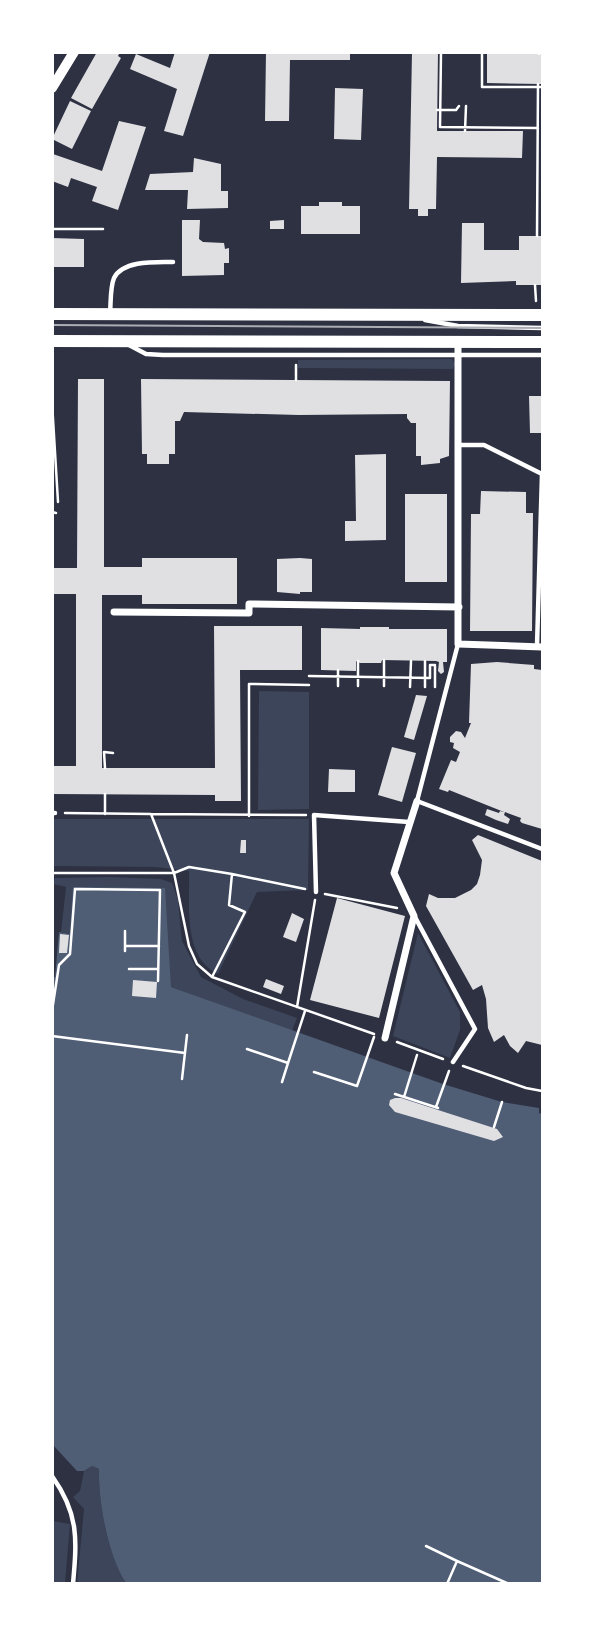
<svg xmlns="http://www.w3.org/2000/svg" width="595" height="1636" viewBox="0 0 595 1636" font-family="Lato,sans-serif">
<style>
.green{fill:#3c4559}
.water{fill:#4f5d75}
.building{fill:#e0e0e3}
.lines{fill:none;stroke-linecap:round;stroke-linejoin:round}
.path{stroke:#fff;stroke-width:2.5}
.service{stroke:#fff;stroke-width:4.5}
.minor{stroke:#fff;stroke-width:7}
.tertiary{stroke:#fff;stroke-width:10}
.primary{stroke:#fff;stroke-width:12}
.tram{stroke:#abadb3;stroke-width:2}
</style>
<rect width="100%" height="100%" fill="#2d3142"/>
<path class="green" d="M452 359 455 364 453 369 298 368V360Z
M259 691 309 692V809L258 810Z
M53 819H309L308 890 257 892 218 974C182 957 190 904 189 871L155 867 53 866Z
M109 877 161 879 172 883 178 900 182 941 201 977 243 999 297 1018 292 1031 171 987 70 934 61 932 66 887 53 884 55 878Z
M418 933 460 1012V1030L450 1058 393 1036Z
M92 1466 99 1469C98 1500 108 1557 126 1583H77L84 1509 73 1497 80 1491 84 1471Z
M53 1521 70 1524 65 1583H53Z"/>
<path class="water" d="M73 887 165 888 171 987 443 1084 502 1102 539 1108V1113L542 1114V1583H126C108 1557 98 1500 99 1469L92 1466 84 1471H77L53 1445 52 977H55L59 932 70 934Z"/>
<path class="building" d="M97 52H120L118 56 121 58 92 109 71 98Z
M175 52H210L183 136 164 131 177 89 130 69 136 54 170 68Z
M266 52H350V60H290L289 121H265Z
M412 52H438L437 131H523L522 158 437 157 436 209H428V216H418V209H409Z
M487 52 542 54V84L487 83Z
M335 88 363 89 361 140 334 139Z
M70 101 91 111 72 149 52 139Z
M119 121 146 127 118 210 92 201 97 187 71 178 68 187 52 181 53 154 102 171Z
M194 158 221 164V191H228V208L187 209 188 190H145L150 174 193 172Z
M319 202H342V206H360V234H301V206H319Z
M182 220H200L199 239 203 242 224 243 225 249 229 248V263H224V275L182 276Z
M284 220V229H270V221Z
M462 223H484V250H519V236H542V285H516V281L461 283Z
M52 238 84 239V267H52Z
M78 379H104V567H142V558H237V604H142V595H102V768H215L214 626H302V670H240L241 801H215V795L52 794V766H76V594H52V568H77Z
M141 379 450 381 449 456 440 459V463L421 465V456H416V423H411L407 418V414L299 415 184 412 180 421H175V454H169V464H147V454H142Z
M529 396H542V433H530Z
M386 454V540L345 541V521H356L355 455Z
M481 491 526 492V513H533L532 631H470L471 514H480Z
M405 494H447V582H405Z
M300 558 312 559V592H300V594L277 592V559Z
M360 627H389V629H447V662H443L444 672 441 674 438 671 439 662 436 661 382 660 381 663H360L356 661V671L321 670V628L360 629Z
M497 662 534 665V669L542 670V829L522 823 520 821 521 818 505 812 504 815 510 819 508 824 496 820 485 815 487 809 499 813 500 811 504 812 449 790 448 792 439 789 451 760 456 762 460 752 453 748 454 743 450 742V737L456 731 461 732 465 738 471 723H469L471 664Z
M416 695 427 696 414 740 404 737Z
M392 747 416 753 402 802 378 795Z
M329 769 355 770V792H328Z
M478 835 542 861V1045L526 1041 518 1053 510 1046 504 1035 494 1042 488 1028 486 999 482 985 473 990 426 906 429 894 438 898H455L471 890 477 884 480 875 482 860 472 840Z
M241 840H246V853H240Z
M337 898 405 916 379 1018 310 1000Z
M292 913 304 919 296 942 283 937Z
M60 934 69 935 67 953H59Z
M266 979 284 986 281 994 263 987Z
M133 980 157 982 156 998 132 996Z
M395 1098H401L497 1129 503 1137 494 1141 395 1112 389 1105 390 1100Z"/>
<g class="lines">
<path class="path" d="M441 52 440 127 538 128
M482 52V87H542
M539 54V52
M437 110H456L459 106
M465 131 466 106
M52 229H103
M537 236 538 84
M535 285 536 301
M296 365V380
M52 402 58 502
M52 512 56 513
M309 676 430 678V665H435
M338 686V670
M358 686V661
M384 686V660
M410 687 411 661
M425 687V661
M435 687V666
M105 768 104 752 113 753
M105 794V814
M65 813 151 814 174 873 189 946 197 964 212 977 374 1034
M151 814 306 815
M249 816V684L309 685
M52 873H174L189 867 232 874 305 889
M325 894 397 908
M125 946H159
M125 951V931
M129 969H157
M212 977 245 912 229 905 232 874
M297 1007 315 900
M52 1011 59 965 70 954 75 889 160 890 158 981
M52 1036 185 1053
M397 1042 443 1059
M247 1049 288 1063 305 1011
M463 1066 526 1088 542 1091
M314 1072 357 1086 374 1037
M182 1079 187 1035
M282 1082 288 1063
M395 1094 438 1108
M404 1097 417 1055
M436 1107 449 1071
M494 1127 502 1102
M426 1546 457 1561
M447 1584 457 1561 509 1584"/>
<path class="service" d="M110 313C111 302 110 288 114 278 123 260 156 262 173 262
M425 320 458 326 542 328
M129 345 146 354 163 355H542
M460 445H484L542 474 537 646
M458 644 417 801 542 849
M52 813H55
M316 892 314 815 409 822
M415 917 475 1029 453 1062
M52 1476C79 1514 77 1539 73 1584"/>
<path class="minor" d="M458 343V644L542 647
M114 612 249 613V604L459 607
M385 1038 414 916 394 873 417 801"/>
<path class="tertiary" d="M52 88 74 52"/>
<path class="primary" d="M52 314 542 315
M52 341 542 342"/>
<path class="tram" d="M52 325 542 328"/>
</g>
<rect width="595" height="1636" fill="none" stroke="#ffffff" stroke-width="108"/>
</svg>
